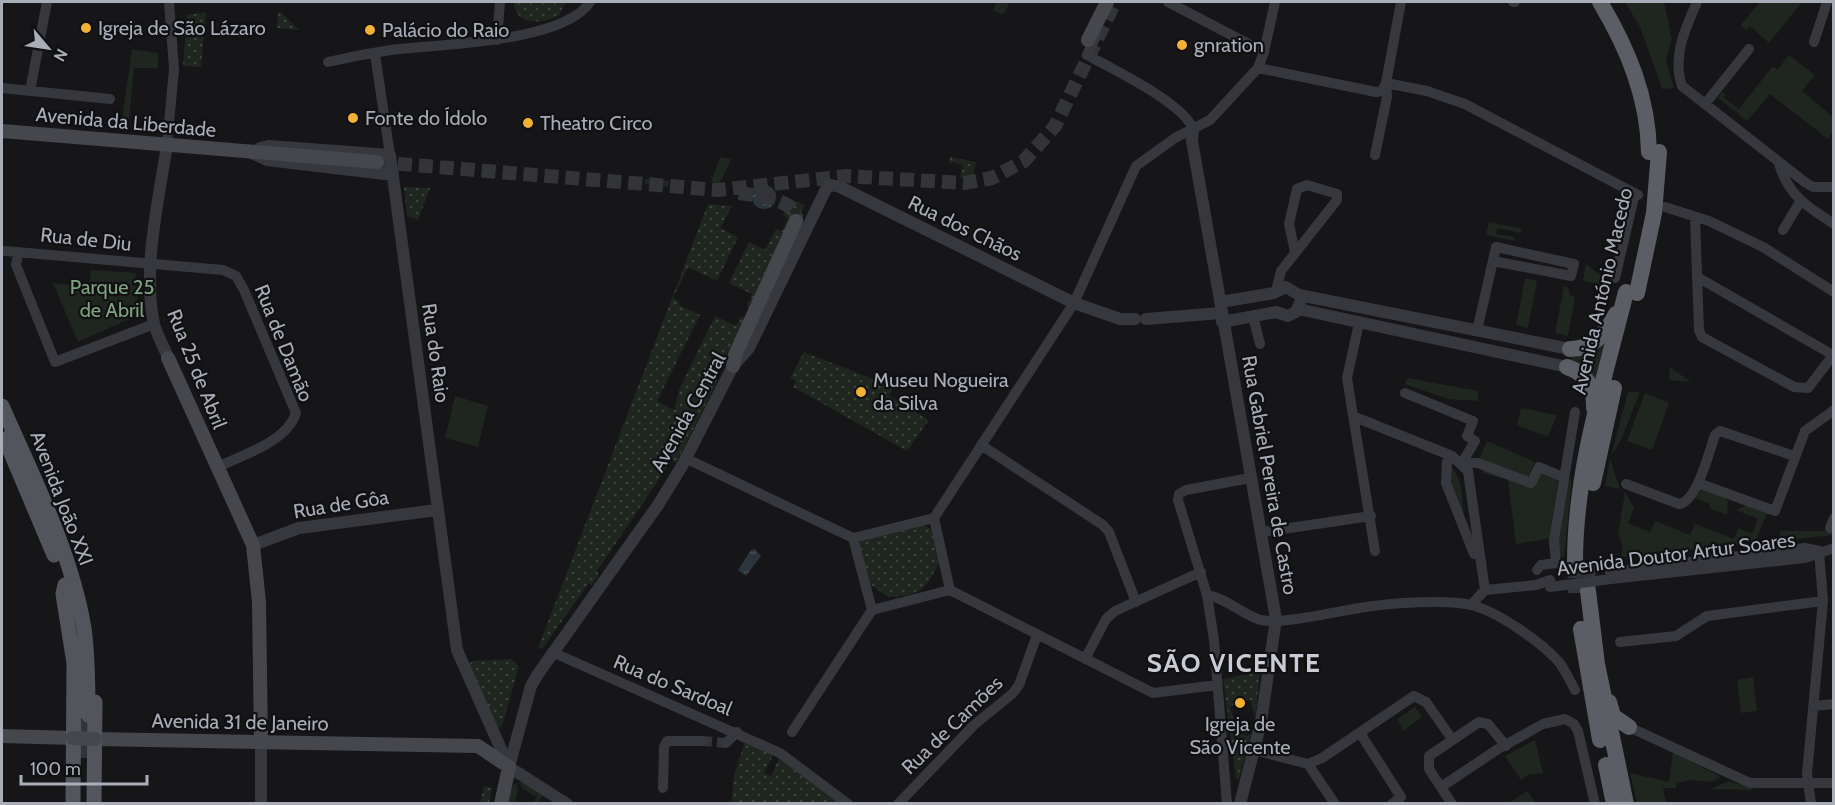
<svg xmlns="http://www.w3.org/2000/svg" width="1835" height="805" viewBox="0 0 1835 805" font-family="Cabin,sans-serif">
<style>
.green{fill:#1e261f}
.garden{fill:url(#garden-dots)}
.water{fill:url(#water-ripples)}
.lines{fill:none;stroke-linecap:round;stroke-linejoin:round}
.minor-tunnel{stroke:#333438;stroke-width:10;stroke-dasharray:10 5;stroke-linecap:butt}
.secondary-tunnel{stroke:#333438;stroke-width:14;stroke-dasharray:14 7;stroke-linecap:butt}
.primary-tunnel{stroke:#333438;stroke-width:15;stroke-dasharray:15 8;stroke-linecap:butt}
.trunk-tunnel{stroke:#333438;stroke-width:16;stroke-dasharray:16 8;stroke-linecap:butt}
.minor{stroke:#37383d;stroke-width:10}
.tertiary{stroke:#37383d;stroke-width:12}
.secondary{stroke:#45474d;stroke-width:14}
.primary{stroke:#53555c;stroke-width:15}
.trunk{stroke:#5b5e65;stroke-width:16}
.minor-bridge{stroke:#37383d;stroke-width:10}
.secondary-bridge{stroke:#45474d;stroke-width:14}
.trunk-bridge{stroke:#5b5e65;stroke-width:16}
.poi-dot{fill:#f2b134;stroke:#111113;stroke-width:2}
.labels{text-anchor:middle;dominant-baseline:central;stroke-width:4.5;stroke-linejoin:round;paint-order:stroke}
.poi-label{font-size:20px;fill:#a8adb8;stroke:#111113;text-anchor:start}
.street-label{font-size:20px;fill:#a8adb8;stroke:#111113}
.park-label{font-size:20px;fill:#7fa381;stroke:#111113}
.district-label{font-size:26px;font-weight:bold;letter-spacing:1.5px;fill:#c9ccd4;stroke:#111113}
</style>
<defs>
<pattern id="garden-dots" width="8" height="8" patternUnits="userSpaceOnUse" patternTransform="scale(1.5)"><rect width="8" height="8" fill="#1e261f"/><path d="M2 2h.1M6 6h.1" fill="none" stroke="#3c433d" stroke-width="1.8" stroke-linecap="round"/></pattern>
<pattern id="water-ripples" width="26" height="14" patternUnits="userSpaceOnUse" patternTransform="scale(1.5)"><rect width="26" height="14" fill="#2c353c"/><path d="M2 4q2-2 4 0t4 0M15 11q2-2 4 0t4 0" fill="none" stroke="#485056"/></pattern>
</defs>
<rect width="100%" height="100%" fill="#161618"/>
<path class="green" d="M991 2H1010L1003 15 993 10 996 4Z
M1625 2H1664L1672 39 1666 60 1674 88 1662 89 1640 27Z
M1760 2H1802L1769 43 1750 26 1746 30 1741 25Z
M132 49 158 53V68H134L129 121 122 120Z
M1789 55 1815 75 1802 91 1833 117V131L1828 139 1770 94 1747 121 1718 98 1722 92 1725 94 1723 97 1739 109 1772 67 1778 69Z
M720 157 731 159 720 183 711 182Z
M645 179 669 181 668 187 645 184Z
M1489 222 1522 229 1521 233 1497 228 1496 234 1514 237V241L1486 235Z
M1586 264 1603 277 1601 284 1583 281Z
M91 270 136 273 138 315 78 342 53 283 89 287Z
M1525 278 1537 281 1528 328 1516 325Z
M1564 286 1568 287 1570 295 1575 297 1568 336 1555 333Z
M1604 344 1595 380 1571 361 1572 354Z
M1670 367 1691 382 1669 380Z
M1408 378 1478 391V401L1448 399 1405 384Z
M1628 392H1640L1621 440 1611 456Z
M1645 393 1669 403 1652 450 1627 441Z
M455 396 488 406 478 447 445 438Z
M1521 408 1557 415 1548 437 1517 425Z
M1487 441 1535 462 1527 479 1479 459Z
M1610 459 1620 489 1605 486Z
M1450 466C1464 479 1462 501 1464 519L1448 483Z
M1482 467 1532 487 1539 475 1546 472 1558 479 1550 533 1551 538 1516 544 1508 480 1483 473Z
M1572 478 1564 558 1560 555 1557 537 1565 482Z
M1704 489 1721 495 1728 501 1727 515 1709 508 1710 504 1696 498 1699 492Z
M1625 491 1634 508 1628 523 1650 532 1655 521 1690 535 1695 524 1734 539 1738 528 1752 534 1758 519 1736 510 1748 505 1768 512 1754 543 1621 557 1623 545 1618 535Z
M1780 531H1833V535L1779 541Z
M1753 677 1757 711 1741 713 1737 680Z
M1415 707 1422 717 1403 731 1397 719Z
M1535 740 1543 773 1528 775 1521 780 1505 756Z
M1673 752 1721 777 1711 782 1690 780 1677 783 1676 788H1663L1666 803 1637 804 1630 773 1669 782Z
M1729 781 1756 790 1711 789Z
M520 782 543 794 538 803H534L538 792 535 796 523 789 519 783 516 787 518 790 515 803 508 804 511 786Z
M1527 791 1536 803H1509Z"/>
<path class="garden" d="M514 2H566L559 15C543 25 514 25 514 2Z
M206 12 201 67 183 66 187 15Z
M278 12H281L299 30 277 28Z
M950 157 976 162 972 179 960 178 963 165 954 162 949 164Z
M404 187 430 188 418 220 407 216Z
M791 199 805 205 797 221H795L743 331 739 330 718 372 716 384 676 463 672 460 597 571 599 575 591 586 589 583 542 649 538 648 708 204 732 206 720 228 738 237 717 281 688 267 673 298 680 302 679 305 700 315 657 401 674 410 679 390 715 316 736 326 741 316 747 319 750 314 747 306 752 294 729 283 749 242 765 250 776 229 782 231 788 218 783 215Z
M804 352 893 387 889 396 929 420 907 451 793 387 796 381 790 378Z
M923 523 931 530 940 561C926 589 921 596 888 597L867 582 858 545 862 538Z
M511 659 519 666 502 726 498 728 469 664 473 661Z
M1260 672 1255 718 1250 700 1230 706 1236 732 1248 736 1251 734 1239 779H1236L1223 679Z
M745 741 773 755 764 773 771 776 779 759 840 803 731 804 734 776Z
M484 786 492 788 489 803H480Z"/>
<path class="water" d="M752 197a12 12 0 1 1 24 0a12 12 0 1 1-24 0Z
M755 549 761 556 746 576 738 570 751 550Z"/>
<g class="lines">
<path class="minor-tunnel" d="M702 741 726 743"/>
<path class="secondary-tunnel" d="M377 162 718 190 847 176 964 183 992 178 1024 161 1055 126 1115 2
M739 193C759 196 783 197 796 213V221"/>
<path class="primary-tunnel" d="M81 758 82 715"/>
<path class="trunk-tunnel" d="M1587 561 1588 591
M1575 562 1576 593"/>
<path class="minor" d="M1168 2 1264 52
M1513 2H1515
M1697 2C1685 29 1672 57 1682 86L1806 183 1813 187H1834
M1097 34 1087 55C1112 69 1184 103 1193 129
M497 40 500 2
M1814 42 1827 2
M375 54 390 155
M328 62C349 57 370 53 391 50 438 44 563 43 590 2
M1258 68 1376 92 1382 91 1386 83 1401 2
M1386 83 1427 91 1465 104 1638 195
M2 88 110 99
M30 91 47 2
M1705 104 1749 49
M167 145 174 69 169 2
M1375 155 1387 97 1386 84
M1779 164C1789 196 1806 206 1834 224
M1665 207 1709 221 1763 247 1834 292
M1695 218 1699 330 1702 337 1794 387 1808 388 1834 354
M1783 230 1800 202
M5 251 223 270 236 276 244 290 296 413C287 442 242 455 218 467
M18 254 16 265 55 362 154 324
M1615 278 1635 193
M1699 278 1833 355
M1276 291 1281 271 1337 200V194L1307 185 1297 189 1289 224 1295 252
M1253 316 1260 344
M1359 323 1347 378 1375 551
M1477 331 1496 247 1574 264 1571 276 1493 261
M1405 393 1473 421 1467 436 1475 441 1462 463
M1355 417 1452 456 1468 471 1485 590
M981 445 1103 525 1109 532 1136 602
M685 458 853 538
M1447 462 1446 483 1474 554
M1462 463H1478L1531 483 1539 467 1563 477
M1698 483 1775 511 1805 431 1834 410
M1626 484 1679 504C1697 502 1709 452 1715 435L1720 431 1794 456
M934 518 1074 303 1136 166 1175 138 1210 120 1258 68 1264 52 1275 2
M934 518 950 590
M1830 528 1834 518
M1262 532 1371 516
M853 538 934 518
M853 538 872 610
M1537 570 1541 565 1556 563 1554 540 1575 412
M1610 572 1805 548 1819 551
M1611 579 1805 558 1834 548
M950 590 1153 693 1217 685
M1207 595C1227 598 1242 615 1261 620 1284 625 1341 610 1366 607 1391 603 1447 599 1471 605 1497 611 1541 642 1559 662 1565 670 1570 681 1575 690
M1471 605 1485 590 1536 585 1550 580
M872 610 950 590
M1620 642 1676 636 1707 616 1823 601
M552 652 780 753 848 804
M1085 659 1106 619 1115 611 1201 572
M1814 706 1834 704
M1629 727 1750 783H1834
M792 732 872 610
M1360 733 1401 797 1392 804
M726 743 737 732
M1254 750 1308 764
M1308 764 1322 758 1414 696 1426 702 1452 739
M1308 764 1335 804
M1441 787 1498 749 1543 724 1565 719 1574 724 1578 731 1595 804
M663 788 664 747 667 741H702
M898 804 974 725 1012 694 1019 685 1037 635
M1227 804 1214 640 1207 595 1178 500 1179 494 1186 490 1250 478
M1452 804 1429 769V756L1479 722 1488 724 1506 746
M1811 804 1807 774 1823 601 1819 551"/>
<path class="tertiary" d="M1193 129 1192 141 1276 619 1261 722 1240 804
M167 145C159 198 142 270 154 324 157 335 164 347 168 358
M260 148 269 146 390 155 457 650 509 767
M252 153 267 160 393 175
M1220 302 1274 293 1286 287 1299 295 1570 349
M1298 309 1567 367
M1146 319 1221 313
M1222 322 1276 312 1288 316 1296 312 1300 303
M253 545 299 528 437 510
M261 742V804
M509 767 531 686 538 674 658 505 682 466 733 366 749 348 826 189 831 185 840 187 1074 303 1120 319H1135
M509 767 567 804"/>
<path class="secondary" d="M1088 40 1107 2
M2 131 377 162
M168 358 253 545 259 602 261 742
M733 366 735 355 796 221
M2 736 73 738
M95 739 478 746 509 767 501 804"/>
<path class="primary" d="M2 406C33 477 71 551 84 628 88 657 88 686 88 715
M5 439 54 555
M65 585 63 594 74 663 73 804
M94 804 95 702"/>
<path class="trunk" d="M1600 2C1628 49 1648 97 1649 152
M1570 349C1593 349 1606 333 1616 314
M1567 367C1586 373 1595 388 1594 408
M1593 483 1614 388
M1575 562C1575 470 1604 380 1626 292
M1588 591 1597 664 1626 804
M1581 629 1600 740
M1609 702 1613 716 1629 727
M1606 765 1614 804"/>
<path class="minor-bridge" d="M1550 587 1611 579"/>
<path class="secondary-bridge" d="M73 738 95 739"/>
<path class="trunk-bridge" d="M1637 293 1654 213 1659 152"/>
</g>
<g class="poi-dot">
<circle cx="86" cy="28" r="6"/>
<circle cx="370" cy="30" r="6"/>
<circle cx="1182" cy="45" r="6"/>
<circle cx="353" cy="118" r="6"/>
<circle cx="528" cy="123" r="6"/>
<circle cx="861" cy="392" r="6"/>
<circle cx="1240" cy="703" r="6"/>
</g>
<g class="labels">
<g class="poi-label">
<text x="98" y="28">Igreja de São Lázaro</text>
<text x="382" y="30">Palácio do Raio</text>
<text x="1194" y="45">gnration</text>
<text x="365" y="118">Fonte do Ídolo</text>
<text x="540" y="123">Theatro Circo</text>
<text x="873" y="380">Museu Nogueira<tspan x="873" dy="23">da Silva</tspan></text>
<text x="1240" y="724" text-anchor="middle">Igreja de<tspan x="1240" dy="23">São Vicente</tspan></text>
</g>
<g class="street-label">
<text transform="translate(126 122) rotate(5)">Avenida da Liberdade</text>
<text transform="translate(965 228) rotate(26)">Rua dos Chãos</text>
<text transform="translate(86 239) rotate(6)">Rua de Diu</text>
<text transform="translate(1602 291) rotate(-77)">Avenida António Macedo</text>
<text transform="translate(284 343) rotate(68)">Rua de Damão</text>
<text transform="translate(436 353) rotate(82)">Rua do Raio</text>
<text transform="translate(197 369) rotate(68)">Rua 25 de Abril</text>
<text transform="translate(688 412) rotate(-61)">Avenida Central</text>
<text transform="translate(1270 475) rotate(80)">Rua Gabriel Pereira de Castro</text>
<text transform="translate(62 498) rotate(69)">Avenida João XXI</text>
<text transform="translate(341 504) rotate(-9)">Rua de Gôa</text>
<text transform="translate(1676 554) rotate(-7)">Avenida Doutor Artur Soares</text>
<text transform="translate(673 685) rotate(23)">Rua do Sardoal</text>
<text transform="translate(240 722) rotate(1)">Avenida 31 de Janeiro</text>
<text transform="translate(952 725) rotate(-44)">Rua de Camões</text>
</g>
<g class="park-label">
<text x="112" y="287">Parque 25<tspan x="112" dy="23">de Abril</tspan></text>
</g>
<g class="district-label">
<text x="1234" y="663">SÃO VICENTE</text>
</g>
</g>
<rect width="1835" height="805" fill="none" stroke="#a8adb8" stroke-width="6"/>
<g transform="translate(48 48) rotate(119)" stroke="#111113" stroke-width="4.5" paint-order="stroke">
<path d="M0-4.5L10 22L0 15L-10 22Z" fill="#a8adb8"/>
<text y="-9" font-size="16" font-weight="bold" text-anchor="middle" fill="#a8adb8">N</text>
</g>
<path d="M21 775v9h126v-9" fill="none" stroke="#a8adb8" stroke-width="3"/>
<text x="30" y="775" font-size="18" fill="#a8adb8" stroke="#111113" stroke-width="4.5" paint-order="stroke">100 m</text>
</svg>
